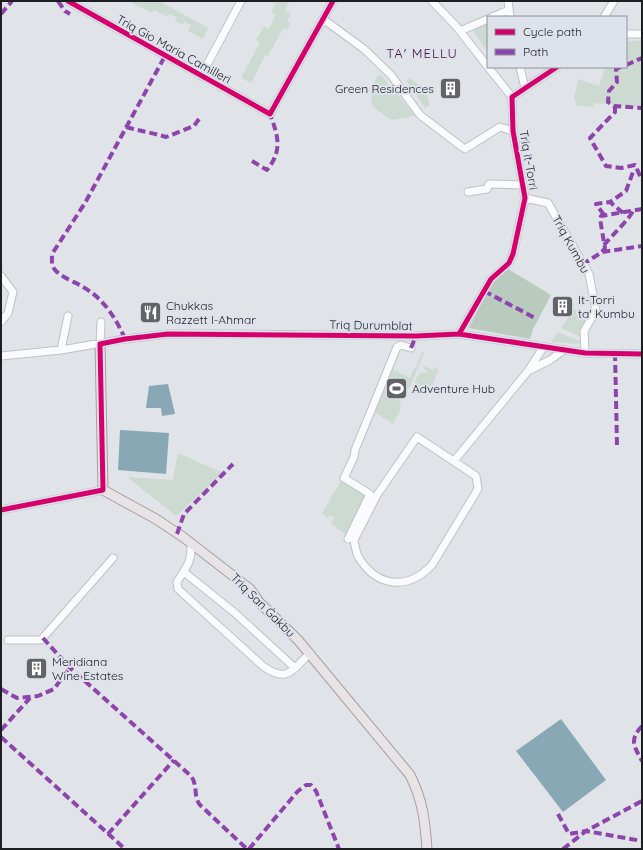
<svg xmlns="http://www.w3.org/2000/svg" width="643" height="850" viewBox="0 0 643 850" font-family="Quicksand,sans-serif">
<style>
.green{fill:#cddad1}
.forest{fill:#b8cbbe}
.water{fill:#89a8b5}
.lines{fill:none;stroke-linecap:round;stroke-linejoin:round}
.minor-casing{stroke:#bfc1c5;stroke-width:9}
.major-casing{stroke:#a69ea2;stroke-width:11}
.minor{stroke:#fafbfc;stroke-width:7}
.major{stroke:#e8e3e5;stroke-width:9}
.quiet{stroke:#8e44ad;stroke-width:4;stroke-dasharray:8 4;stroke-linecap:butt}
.cycleway-casing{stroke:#dde2eb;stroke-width:8}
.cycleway{stroke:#d6006c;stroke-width:5}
.labels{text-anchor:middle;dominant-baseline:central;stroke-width:4;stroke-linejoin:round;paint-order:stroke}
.street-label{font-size:12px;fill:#1d1e22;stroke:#dde2eb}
.poi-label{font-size:12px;fill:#1d1e22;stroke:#dde2eb;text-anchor:start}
.neighbourhood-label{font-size:13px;letter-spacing:1px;fill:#48103c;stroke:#dde2eb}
</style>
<rect width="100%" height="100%" fill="#e0e3e8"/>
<path class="green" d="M133 1H159L208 28 203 39 188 31 191 25 184 22 183 25 175 21 177 17 170 14 168 17 154 10 152 13 132 3Z
M279 1 289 2 285 10 291 14 287 21 291 23 287 30 283 28 268 56 265 55 251 83 241 78 260 42 256 40 264 26 269 29 276 15 271 12 275 5 272 2 277 4Z
M488 23V52L473 31Z
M642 40V107L594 103 593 107 575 105 576 100 574 99 578 79 599 86 605 67H626V42Z
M378 75H381L415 116 391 120 372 106C370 94 372 86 378 75Z
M408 78C421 85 427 90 430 105L425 108 406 80Z
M574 309 590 318 582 338 561 328Z
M558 332 581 342V344L551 342Z
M422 352 424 353 411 385 400 401 401 409 393 424 372 410 390 368 410 378 414 368H416Z
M423 366 433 370 434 367 439 369 427 396 414 389 416 378 420 373 429 372 423 368Z
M178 453 223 473 176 516 127 477 173 480Z
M342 479 368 495 348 536 331 524 334 518 330 515 328 518 322 513Z"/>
<path class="forest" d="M508 269 551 295 533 329 530 339 469 328 493 280Z"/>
<path class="water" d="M168 384 175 414 162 416 161 408H146L149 386Z
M120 430 169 433 166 474 118 470Z
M561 719 606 780 563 812 516 751Z"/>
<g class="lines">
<defs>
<path id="minor" d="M68 1 270 114 333 1
M432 1 456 26 488 67
M508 1 510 17
M492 17 509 10
M604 17 614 1
M323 19 364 49 391 75 420 115 462 147
M460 31 488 19
M626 34H642
M488 67 512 97
M520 67 525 88
M201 76 241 1
M465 149 500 127 513 131
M468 192 487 189 489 184 523 185
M525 198 548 203 589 274 596 311 584 331 585 353
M1 276 13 292 8 313 1 322
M459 334 491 279 509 263 513 254 525 198 513 131 512 97 557 67
M100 344 101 322
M61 350 68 316
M1 356 61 350 125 339 168 334H222L416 336 459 334 585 353 642 354
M530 370 550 360 564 350
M417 437 476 476 478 489 432 565C408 590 378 588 359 558 356 553 355 546 354 540L377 495Z
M454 461 528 371 543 348
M1 510 103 490
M348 539 370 494 344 478 354 457 355 450 397 347 401 345 411 348
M191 543C192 562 187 566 177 582L178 589 264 667C288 683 292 670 310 653
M184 572 235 613 295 668
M8 640H41L113 558"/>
<path id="major" d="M100 344 103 490 156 519 183 537 250 589 259 602 298 640 410 775C423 801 425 821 427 849"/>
</defs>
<use href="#minor" class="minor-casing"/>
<use href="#major" class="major-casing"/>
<use href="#minor" class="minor"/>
<use href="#major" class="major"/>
<path class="quiet" d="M58 1 65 11 70 14
M1 14 12 1
M626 65 642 58
M621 67 616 69 617 82 609 91 608 102 614 106 642 108
M615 106V112L590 138 606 166 621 168 635 165 642 180
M126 127C140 131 153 133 166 137L194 126 199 119
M252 161 267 170C283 150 278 136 270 114
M623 213 610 202 626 191 633 172 638 170
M604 215 596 204 610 202
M604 245C613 234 627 222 633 211
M602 252 605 248 600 219 601 216 642 209
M581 261H588L602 252 642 246
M484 291 535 318
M125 339C116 318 103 298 83 287 75 282 63 278 56 271 51 266 52 261 52 254L85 203 165 56
M411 348 416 336
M615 353 617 445
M177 534 184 514 233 464
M43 638 68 666 191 776C198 785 193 796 200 805L247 849
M1 689 17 698 38 696 54 689 70 667
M642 726C629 740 634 746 642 761
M1 730 30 698
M1 737 125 849
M558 814 569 834 586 831 642 841
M108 834 174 760
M249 849 298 791 306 785H311L316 791 339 849
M563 849 586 831 642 801"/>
<defs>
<path id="cycleway" d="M68 1 270 114 333 1
M459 334 491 279 509 263 513 254 525 198 513 131 512 97 557 67
M1 510 103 490 100 344 125 339 168 334 416 336 459 334 585 353 642 354"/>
</defs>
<use href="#cycleway" class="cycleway-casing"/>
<use href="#cycleway" class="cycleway"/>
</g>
<defs>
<symbol id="building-square" viewBox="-11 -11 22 22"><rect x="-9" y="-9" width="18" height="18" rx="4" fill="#616367" stroke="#dde2eb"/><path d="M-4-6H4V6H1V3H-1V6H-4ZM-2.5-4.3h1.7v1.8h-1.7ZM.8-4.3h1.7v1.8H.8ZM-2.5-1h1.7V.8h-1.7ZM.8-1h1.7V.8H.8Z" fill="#fff"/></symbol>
<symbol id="restaurant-square" viewBox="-11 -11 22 22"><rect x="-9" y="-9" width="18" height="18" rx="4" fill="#616367" stroke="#dde2eb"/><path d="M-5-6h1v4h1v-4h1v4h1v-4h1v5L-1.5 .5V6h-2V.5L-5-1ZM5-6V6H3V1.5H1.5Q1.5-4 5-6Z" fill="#fff"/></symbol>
<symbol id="stadium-square" viewBox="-11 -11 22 22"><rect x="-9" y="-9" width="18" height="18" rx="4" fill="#616367" stroke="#dde2eb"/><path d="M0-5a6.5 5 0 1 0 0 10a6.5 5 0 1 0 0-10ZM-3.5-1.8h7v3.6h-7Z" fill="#fff"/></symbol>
</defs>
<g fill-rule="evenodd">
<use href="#building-square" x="438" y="76" width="25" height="25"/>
<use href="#building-square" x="550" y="294" width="25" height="25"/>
<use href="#restaurant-square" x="138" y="300" width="25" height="25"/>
<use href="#stadium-square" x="384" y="376" width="25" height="25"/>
<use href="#building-square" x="24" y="656" width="25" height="25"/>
</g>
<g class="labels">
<g class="street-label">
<text transform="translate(174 49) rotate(29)">Triq Gio Maria Camilleri</text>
<text transform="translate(529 160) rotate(80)">Triq it-Torri</text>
<text transform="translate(571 244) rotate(61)">Triq Kumbu</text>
<text transform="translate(371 325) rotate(1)">Triq Durumblat</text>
<text transform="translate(263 605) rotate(45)">Triq San Ġakbu</text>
</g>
<g class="poi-label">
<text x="434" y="88" text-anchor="end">Green Residences</text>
<text x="578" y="299">It-Torri<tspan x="578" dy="14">ta' Kumbu</tspan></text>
<text x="166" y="305">Chukkas<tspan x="166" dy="14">Razzett l-Aħmar</tspan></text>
<text x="412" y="388">Adventure Hub</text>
<text x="52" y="661">Meridiana<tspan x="52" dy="14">Wine Estates</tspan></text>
</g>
<g class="neighbourhood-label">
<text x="422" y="53">TA' MELLU</text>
</g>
</g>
<rect width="643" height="850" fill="none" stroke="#1d1e22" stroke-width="4"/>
<rect x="487" y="16" width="140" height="52" fill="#dde2eb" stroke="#90949b"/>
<rect x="495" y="29" width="20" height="6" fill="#d6006c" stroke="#90949b"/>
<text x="523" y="36" font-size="12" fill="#1d1e22">Cycle path</text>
<rect x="495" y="49" width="20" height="6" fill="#8e44ad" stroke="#90949b"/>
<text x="523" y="56" font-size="12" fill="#1d1e22">Path</text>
</svg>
